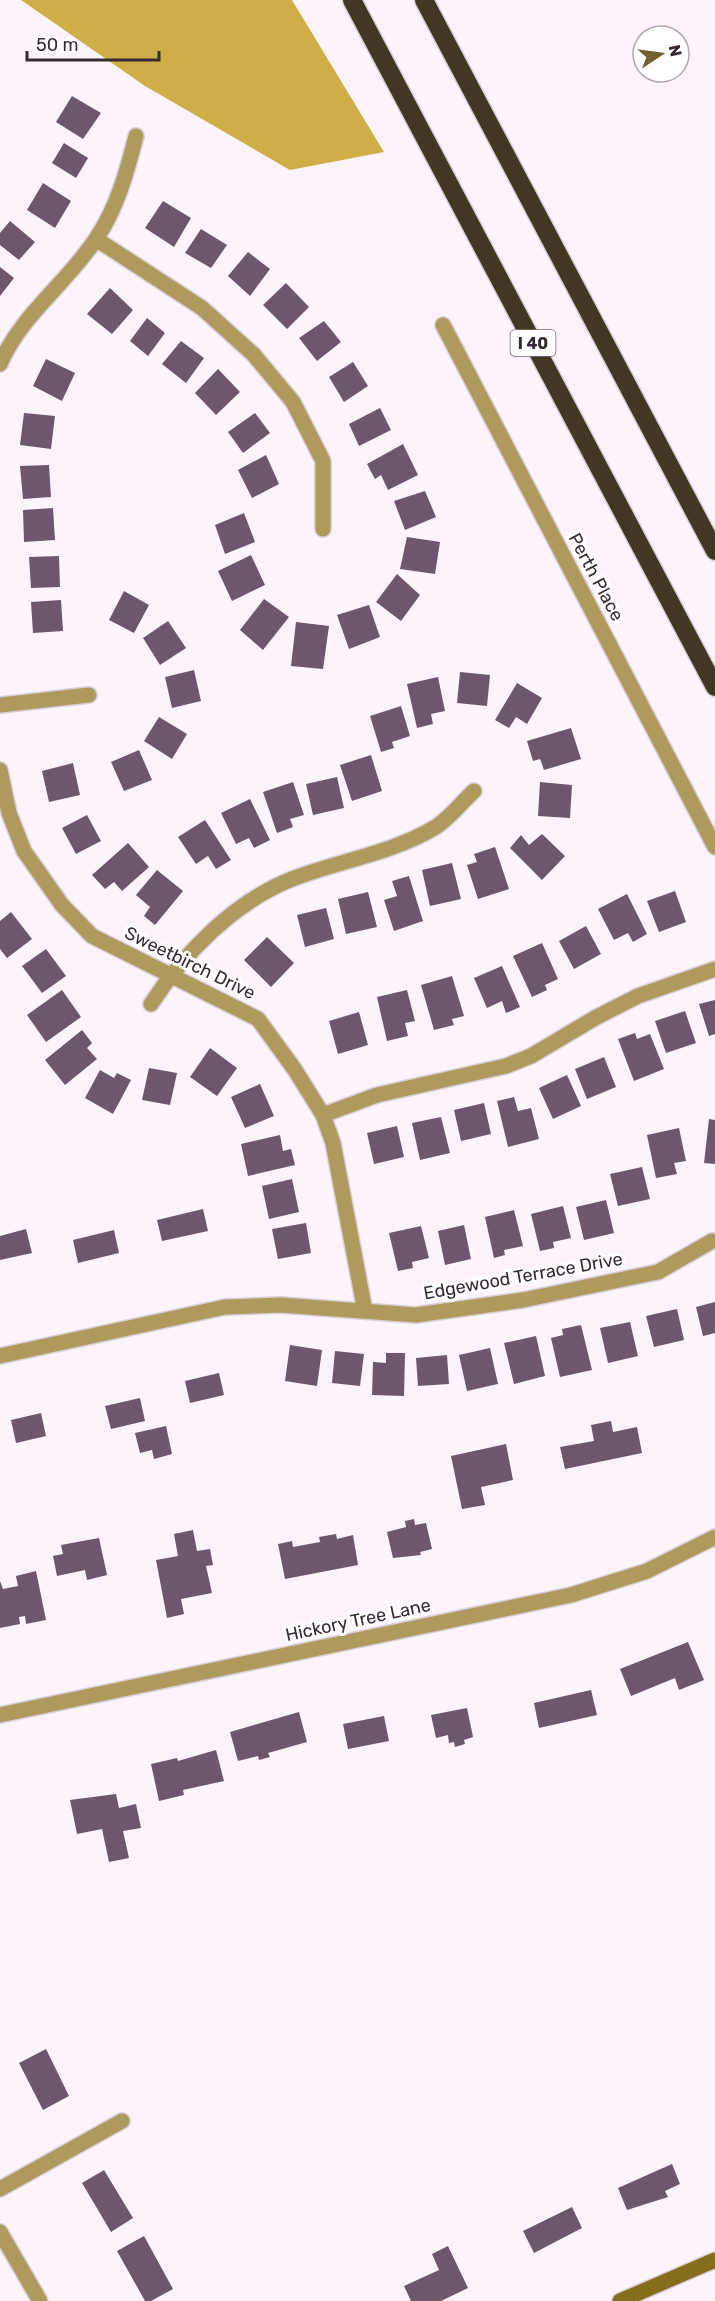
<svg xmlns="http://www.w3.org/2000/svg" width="715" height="2301" viewBox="0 0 715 2301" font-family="Rubik,sans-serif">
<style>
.forest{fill:#cfae47}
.building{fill:#6d576d}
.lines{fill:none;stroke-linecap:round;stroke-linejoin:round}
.street-casing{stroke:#d9cfd9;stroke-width:18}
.secondary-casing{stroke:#d9cfd9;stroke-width:18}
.highway-casing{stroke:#d9cfd9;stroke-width:21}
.street{stroke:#ae9a5d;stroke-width:15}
.secondary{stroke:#866d1b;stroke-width:15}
.highway{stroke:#403822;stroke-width:18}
.labels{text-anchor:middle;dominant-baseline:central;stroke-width:6;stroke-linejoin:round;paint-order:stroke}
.shield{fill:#fff;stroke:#726a71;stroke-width:1.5}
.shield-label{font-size:16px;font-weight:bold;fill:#352a34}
.street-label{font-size:18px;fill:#352a34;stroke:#fff}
</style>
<rect width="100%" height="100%" fill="#fdf3fd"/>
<path class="forest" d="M21 0H292L384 152 290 170 145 86Z"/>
<path class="building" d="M72 96 101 113 83 139 56 122Z
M64 143 88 158 76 178 52 163Z
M43 183 71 201 55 228 27 210Z
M163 201 191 218 174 247 145 228Z
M10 221 35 242 19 260 0 245V233Z
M201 229 227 245 211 268 185 253Z
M248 252 270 269 250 296 228 276Z
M0 267 14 278 0 296Z
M286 283 309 307 287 329 263 305Z
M110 288 133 310 112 334 87 314Z
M147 318 165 333 148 356 130 341Z
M324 321 341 342 317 361 299 338Z
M181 341 204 358 186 383 162 364Z
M46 359 75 373 62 401 33 386Z
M353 362 368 386 344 402 329 377Z
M218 369 240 392 216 415 195 393Z
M380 408 391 430 359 446 349 424Z
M24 413 55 416 51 449 20 445Z
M255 413 270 433 243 453 228 432Z
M403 444 418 475 388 490 381 475 375 479 367 464Z
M266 455 279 484 252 498 238 470Z
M49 465 51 497 23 499 20 466Z
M425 491 436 517 405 530 394 501Z
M53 508 55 540 24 542 23 510Z
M244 513 255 542 225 554 215 525Z
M407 537 440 542 435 574 400 569Z
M251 555 265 585 232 601 218 571Z
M59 556 60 587 31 588 29 557Z
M397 574 420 595 401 621 376 602Z
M124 591 149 605 134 633 109 620Z
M264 599 289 617 263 650 240 630Z
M61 600 63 631 33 633 31 602Z
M369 605 380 637 349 649 337 615Z
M168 621 186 648 160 665 143 638Z
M296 622 329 626 323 669 291 666Z
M194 670 201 701 172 708 165 677Z
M460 672 490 675 487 706 457 703Z
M438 677 445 711 431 714 433 724 417 728 407 684Z
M517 683 542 698 527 724 516 717 509 728 495 720Z
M401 706 410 736 392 742 394 748 381 752 370 716Z
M159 717 187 734 172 759 144 741Z
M571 728 581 759 544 770 540 759 533 761 527 741Z
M139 750 152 780 124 791 111 762Z
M371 755 382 791 352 801 340 765Z
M73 763 80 795 49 802 42 771Z
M337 777 344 808 313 815 306 784Z
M293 782 304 815 290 819 293 827 277 833 263 792Z
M540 782 572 785 570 818 538 816Z
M250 799 270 840 254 848 249 838 236 844 221 813Z
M87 815 101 841 76 854 62 828Z
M205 820 231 860 216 869 208 856 196 864 178 837Z
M542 834 565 856 542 880 510 848 521 835 529 845Z
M128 843 149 867 122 891 114 882 105 889 92 875Z
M495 847 509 889 478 899 467 865 477 862 474 854Z
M452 863 461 899 430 906 422 870Z
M157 870 183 891 155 925 144 916 150 907 136 895Z
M409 876 423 921 394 931 384 900 397 896 392 881Z
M675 891 686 922 659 932 647 901Z
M368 892 377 927 346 934 338 899Z
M627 894 647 934 633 942 628 933 614 940 598 909Z
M326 908 334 939 305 947 297 915Z
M11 912 32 939 7 958 0 949V921Z
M586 926 601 954 574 969 559 941Z
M267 937 294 963 271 987 244 960Z
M542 943 558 979 545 985 547 990 532 997 513 956Z
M46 949 66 976 42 993 22 966Z
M502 966 520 1007 506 1013 502 1001 487 1008 474 978Z
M452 976 464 1016 452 1019 454 1025 434 1030 421 985Z
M62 990 81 1017 46 1042 27 1015Z
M407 990 415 1021 405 1023 408 1036 387 1041 377 997Z
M715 1000V1034L709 1036 699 1004Z
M685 1011 696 1043 666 1053 655 1021Z
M359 1012 368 1045 338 1054 329 1021Z
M82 1030 92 1043 87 1048 97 1059 65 1085 45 1060Z
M635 1033 637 1039 650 1034 664 1069 634 1081 618 1039Z
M210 1048 237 1068 217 1096 190 1077Z
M604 1057 616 1087 587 1099 575 1069Z
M149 1068 177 1073 170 1105 142 1100Z
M100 1070 114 1078 117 1073 131 1080 113 1114 85 1098Z
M567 1075 581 1106 553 1119 539 1088Z
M260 1084 274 1116 245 1128 231 1097Z
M514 1097 518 1111 531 1108 539 1139 508 1147 497 1101Z
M484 1103 491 1134 461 1141 454 1110Z
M441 1117 450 1153 420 1160 412 1123Z
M709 1119 715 1120V1164L704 1163Z
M397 1126 404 1157 374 1164 367 1133Z
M679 1128 686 1161 674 1163 677 1174 656 1178 647 1135Z
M280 1135 283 1151 291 1149 295 1165 248 1176 241 1144Z
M642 1167 650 1199 618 1206 610 1174Z
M292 1179 299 1212 269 1219 262 1186Z
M606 1200 614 1233 584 1240 576 1207Z
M563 1206 571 1238 553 1242 554 1248 540 1251 531 1214Z
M203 1209 208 1231 162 1241 157 1220Z
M514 1210 523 1246 504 1250 505 1255 494 1258 485 1217Z
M306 1223 311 1253 278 1259 272 1229Z
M464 1225 471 1259 445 1265 438 1231Z
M421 1226 429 1258 412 1262 413 1268 398 1271 389 1233Z
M26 1229 32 1253 0 1260V1236Z
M114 1230 119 1253 78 1263 73 1240Z
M715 1302V1333L703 1336 696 1307Z
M677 1309 684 1340 654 1347 646 1316Z
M630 1322 638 1356 608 1363 600 1328Z
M581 1325 592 1370 560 1377 551 1338 563 1335 562 1329Z
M536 1336 545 1376 514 1384 504 1343Z
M290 1345 322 1350 317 1386 285 1381Z
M490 1348 498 1384 467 1391 459 1355Z
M335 1351 364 1354 360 1386 332 1383Z
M386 1353H405L404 1396 372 1395 373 1362 386 1363Z
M447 1355 449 1384 418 1386 416 1358Z
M219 1373 224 1395 190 1403 185 1381Z
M140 1398 145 1421 111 1429 105 1406Z
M41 1413 46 1436 16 1443 11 1420Z
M611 1421 613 1432 637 1427 642 1453 565 1469 560 1447 594 1441 591 1425Z
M166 1426 172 1454 154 1459 152 1450 140 1453 135 1433Z
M506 1444 513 1480 481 1487 485 1505 462 1509 451 1456Z
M414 1519 415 1525 426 1523 432 1549 420 1552 421 1555 393 1558 387 1532 406 1527 405 1521Z
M193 1530 197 1551 210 1549 213 1565 206 1566 212 1593 181 1599 184 1614 167 1618 156 1560 178 1556 174 1534Z
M336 1534 337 1539 353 1535 358 1565 285 1579 278 1544 292 1541 293 1547 320 1542 319 1537Z
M99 1538 107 1575 87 1580 85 1570 57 1576 53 1556 63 1554 61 1545Z
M36 1571 46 1620 26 1624 25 1616 19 1617 20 1624 0 1628V1581L3 1589 18 1586 16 1576Z
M688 1642 704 1680 679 1690 675 1678 631 1696 620 1669Z
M591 1690 597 1715 539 1728 534 1703Z
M467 1708 473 1737 464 1740 465 1744 455 1747 454 1742 449 1743 448 1735 436 1738 431 1715Z
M299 1712 307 1742 268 1753 270 1757 259 1760 258 1756 238 1761 230 1732Z
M384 1716 389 1741 348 1749 343 1724Z
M216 1750 224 1781 183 1790 184 1795 159 1801 151 1764 177 1758 178 1761Z
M116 1794 119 1808 136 1804 141 1828 123 1831 129 1858 109 1862 102 1829 77 1834 70 1800Z
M46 2049 69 2096 43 2110 19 2063Z
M672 2164 680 2184 665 2191 668 2197 627 2210 618 2188Z
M104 2170 133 2218 111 2232 82 2183Z
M572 2207 582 2228 534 2253 523 2231Z
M144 2236 173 2289 151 2301H145L117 2251Z
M448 2246 468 2288 441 2301H411L404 2286 439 2270 432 2254Z"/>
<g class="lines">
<defs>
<path id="street" d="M96 239 202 308 254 355 293 402 323 461V529
M443 325 715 847
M0 364C21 315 67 283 96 239 117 208 127 172 136 136
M0 705 89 695
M0 770 9 813 24 851 62 905 92 936 258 1019 295 1070 323 1115 333 1143 365 1311
M151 1004C184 953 234 902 292 879 338 861 390 854 434 828 448 820 461 803 474 791
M323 1115 377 1095 506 1066 531 1056 595 1018 638 996 715 969
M0 1356 225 1307 281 1305 416 1315 523 1300 658 1272 712 1241
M0 1715 571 1595 647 1571 715 1537
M0 2189 122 2121
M0 2232 40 2301"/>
<path id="secondary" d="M620 2301 715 2260"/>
<path id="highway" d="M352 0 715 687
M424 0 715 551"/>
</defs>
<use href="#street" class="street-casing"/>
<use href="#secondary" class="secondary-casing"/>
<use href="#highway" class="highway-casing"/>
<use href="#street" class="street"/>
<use href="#secondary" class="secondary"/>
<use href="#highway" class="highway"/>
</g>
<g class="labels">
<rect class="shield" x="510.5" y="330" width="45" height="26" rx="4.5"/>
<g class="shield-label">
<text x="533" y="343">I 40</text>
</g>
<g class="street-label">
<text transform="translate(596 577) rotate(62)">Perth Place</text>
<text transform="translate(190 963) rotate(26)">Sweetbirch Drive</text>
<text transform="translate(523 1276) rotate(-10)">Edgewood Terrace Drive</text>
<text transform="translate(358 1620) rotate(-12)">Hickory Tree Lane</text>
</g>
</g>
<g transform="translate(661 54) rotate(77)"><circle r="28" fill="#ffffff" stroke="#aeaaae" stroke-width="1.5"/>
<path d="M0-4.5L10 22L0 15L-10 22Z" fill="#72612f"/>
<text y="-9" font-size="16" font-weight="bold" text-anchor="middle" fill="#352a34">N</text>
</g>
<path d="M27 51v9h132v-9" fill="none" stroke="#352a34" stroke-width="3"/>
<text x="36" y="51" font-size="18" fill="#352a34" stroke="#ffffff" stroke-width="4.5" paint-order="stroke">50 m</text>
</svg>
